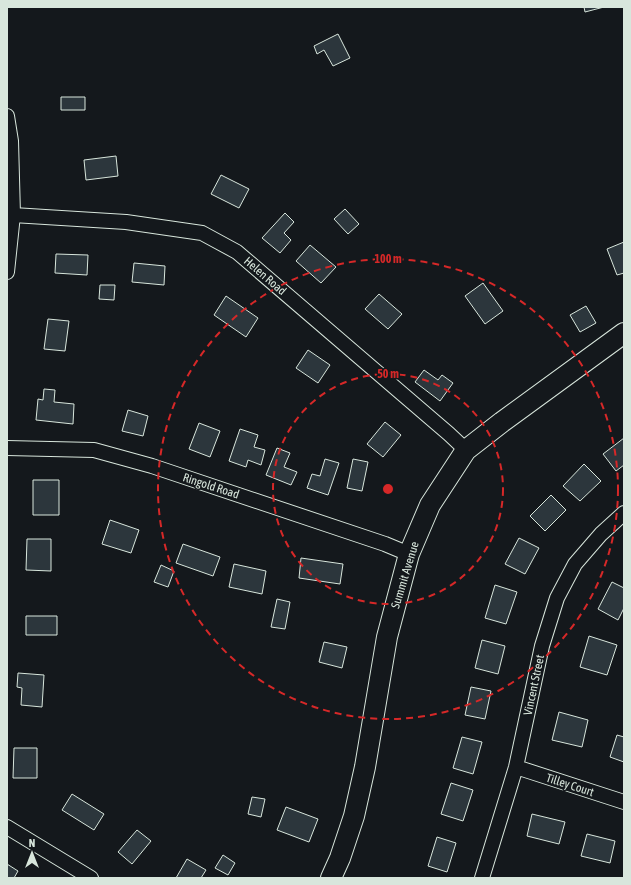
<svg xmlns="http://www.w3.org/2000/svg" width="631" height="885" viewBox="0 0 631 885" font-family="'Asap Condensed',sans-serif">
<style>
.building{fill:#2c363c;stroke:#d8e6dc}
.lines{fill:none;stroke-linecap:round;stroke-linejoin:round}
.minor-casing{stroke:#d8e6dc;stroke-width:16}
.secondary-casing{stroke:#d8e6dc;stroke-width:22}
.minor{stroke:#14181c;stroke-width:14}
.secondary{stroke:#14181c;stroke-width:20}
.ring{fill:none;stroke:#d62828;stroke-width:2;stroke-dasharray:7 5}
.labels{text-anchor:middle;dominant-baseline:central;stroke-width:3;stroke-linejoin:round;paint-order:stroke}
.street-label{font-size:12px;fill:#d8e6dc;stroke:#14181c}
.centre{fill:#d62828;stroke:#14181c;stroke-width:2}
.ring-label{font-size:12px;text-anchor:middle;font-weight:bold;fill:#d62828;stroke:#14181c;stroke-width:3;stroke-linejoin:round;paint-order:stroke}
</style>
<rect width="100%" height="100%" fill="#14181c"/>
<path class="building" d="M584 7H604L585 12Z
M338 34 350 58 333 66 324 50 317 54 314 46Z
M61 97H85V110H61Z
M116 156 118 176 86 180 84 160Z
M221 175 249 189 239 208 211 194Z
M345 209 359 224 348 234 334 219Z
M285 213 294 222 284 233 291 240 280 253 262 238Z
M624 242V273L617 275 607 249Z
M310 245 336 267 321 283 296 261Z
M56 254 88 255 87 275 55 273Z
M134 263 165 266 164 285 132 282Z
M483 283 503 311 485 324 465 296Z
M100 285H115L114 300 99 299Z
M379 294 402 314 388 329 365 309Z
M226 296 258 318 246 337 214 315Z
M586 306 596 323 580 332 570 315Z
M48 319 69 321 65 351 44 349Z
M308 350 330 365 318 383 296 368Z
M424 370 438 380 442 375 453 383 440 401 415 382Z
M44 389 55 390 54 402 74 404 73 424 36 420 38 399 43 400Z
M128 410 148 416 143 436 122 431Z
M385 422 401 435 383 457 367 444Z
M199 423 220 431 210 457 189 449Z
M240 429 258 435 254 447 265 450 261 465 248 460 246 467 229 461Z
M624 438V465L616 471 603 454Z
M277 448 290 453 284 467 297 472 291 485 266 475Z
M325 459 339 463 328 495 307 488 312 474 320 476Z
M353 459 368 462 362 491 347 488Z
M584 464 601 481 580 501 563 486Z
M33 480H59V515H33Z
M551 495 566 510 545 531 530 516Z
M110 520 139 530 131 553 102 544Z
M519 538 539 548 525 574 505 564Z
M27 539H51V571L26 570Z
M183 544 220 557 213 576 176 563Z
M301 558 343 564 340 584 299 578Z
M234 564 266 571 262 594 229 587Z
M161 565 174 571 168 587 154 582Z
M612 582 624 588V608L618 620 598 609Z
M495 585 517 592 506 624 485 618Z
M277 599 290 602 285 629 271 627Z
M26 616H57V635H26Z
M589 636 617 645 607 675 580 667Z
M482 640 505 646 498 674 475 668Z
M324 642 347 647 342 668 319 662Z
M18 673 44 675 42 707 21 705 22 688 17 687Z
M471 687 491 691 485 719 465 715Z
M559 712 588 720 582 747 552 740Z
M617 735 624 737V762L610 757Z
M462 737 482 742 473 774 453 768Z
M14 748H37V778H13Z
M451 783 473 790 463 821 441 814Z
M72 794 104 814 94 830 62 810Z
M252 797 265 799 261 817 248 814Z
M286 807 318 819 309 842 277 830Z
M532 814 565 822 559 844 527 836Z
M137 830 151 841 132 864 118 852Z
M587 834 615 841 610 863 581 856Z
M437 837 456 843 447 872 428 866Z
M223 855 235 863 228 875 215 868Z
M187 859 206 870 201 878H176Z
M7 864 18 871 14 878H7Z"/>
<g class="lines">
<defs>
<path id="minor" d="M7 116 11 141 13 215 7 272
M13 215 126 222 202 233 237 252 449 434 466 450
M7 448 94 450 152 466 385 544 409 554
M516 767 624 802
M7 827 91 878
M482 878 516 767 542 646 557 598 575 564 601 534 624 513"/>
<path id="secondary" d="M331 878 340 858 354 816 365 767 387 637 409 554 430 505 466 450 502 422 624 333"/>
</defs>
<use href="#minor" class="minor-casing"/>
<use href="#secondary" class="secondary-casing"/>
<use href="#minor" class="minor"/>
<use href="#secondary" class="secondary"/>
</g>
<g class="ring">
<circle cx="388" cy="489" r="115"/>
<circle cx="388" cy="489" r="230"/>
</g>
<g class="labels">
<g class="street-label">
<text transform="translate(265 276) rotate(41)">Helen Road</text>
<text transform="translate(211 486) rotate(18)">Ringold Road</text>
<text transform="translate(405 575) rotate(-73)">Summit Avenue</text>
<text transform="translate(534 685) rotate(-78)">Vincent Street</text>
<text transform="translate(570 785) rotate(18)">Tilley Court</text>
</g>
</g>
<circle cx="388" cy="489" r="6" class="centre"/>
<g class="ring-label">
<text x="388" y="263">100 m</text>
<text x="388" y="378">50 m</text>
</g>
<rect width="631" height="885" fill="none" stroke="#d8e6dc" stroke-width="16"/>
<g transform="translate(32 853)" stroke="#14181c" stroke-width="3" paint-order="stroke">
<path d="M0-3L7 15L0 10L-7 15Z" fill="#d8e6dc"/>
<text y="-6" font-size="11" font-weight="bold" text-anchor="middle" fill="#d8e6dc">N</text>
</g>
</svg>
